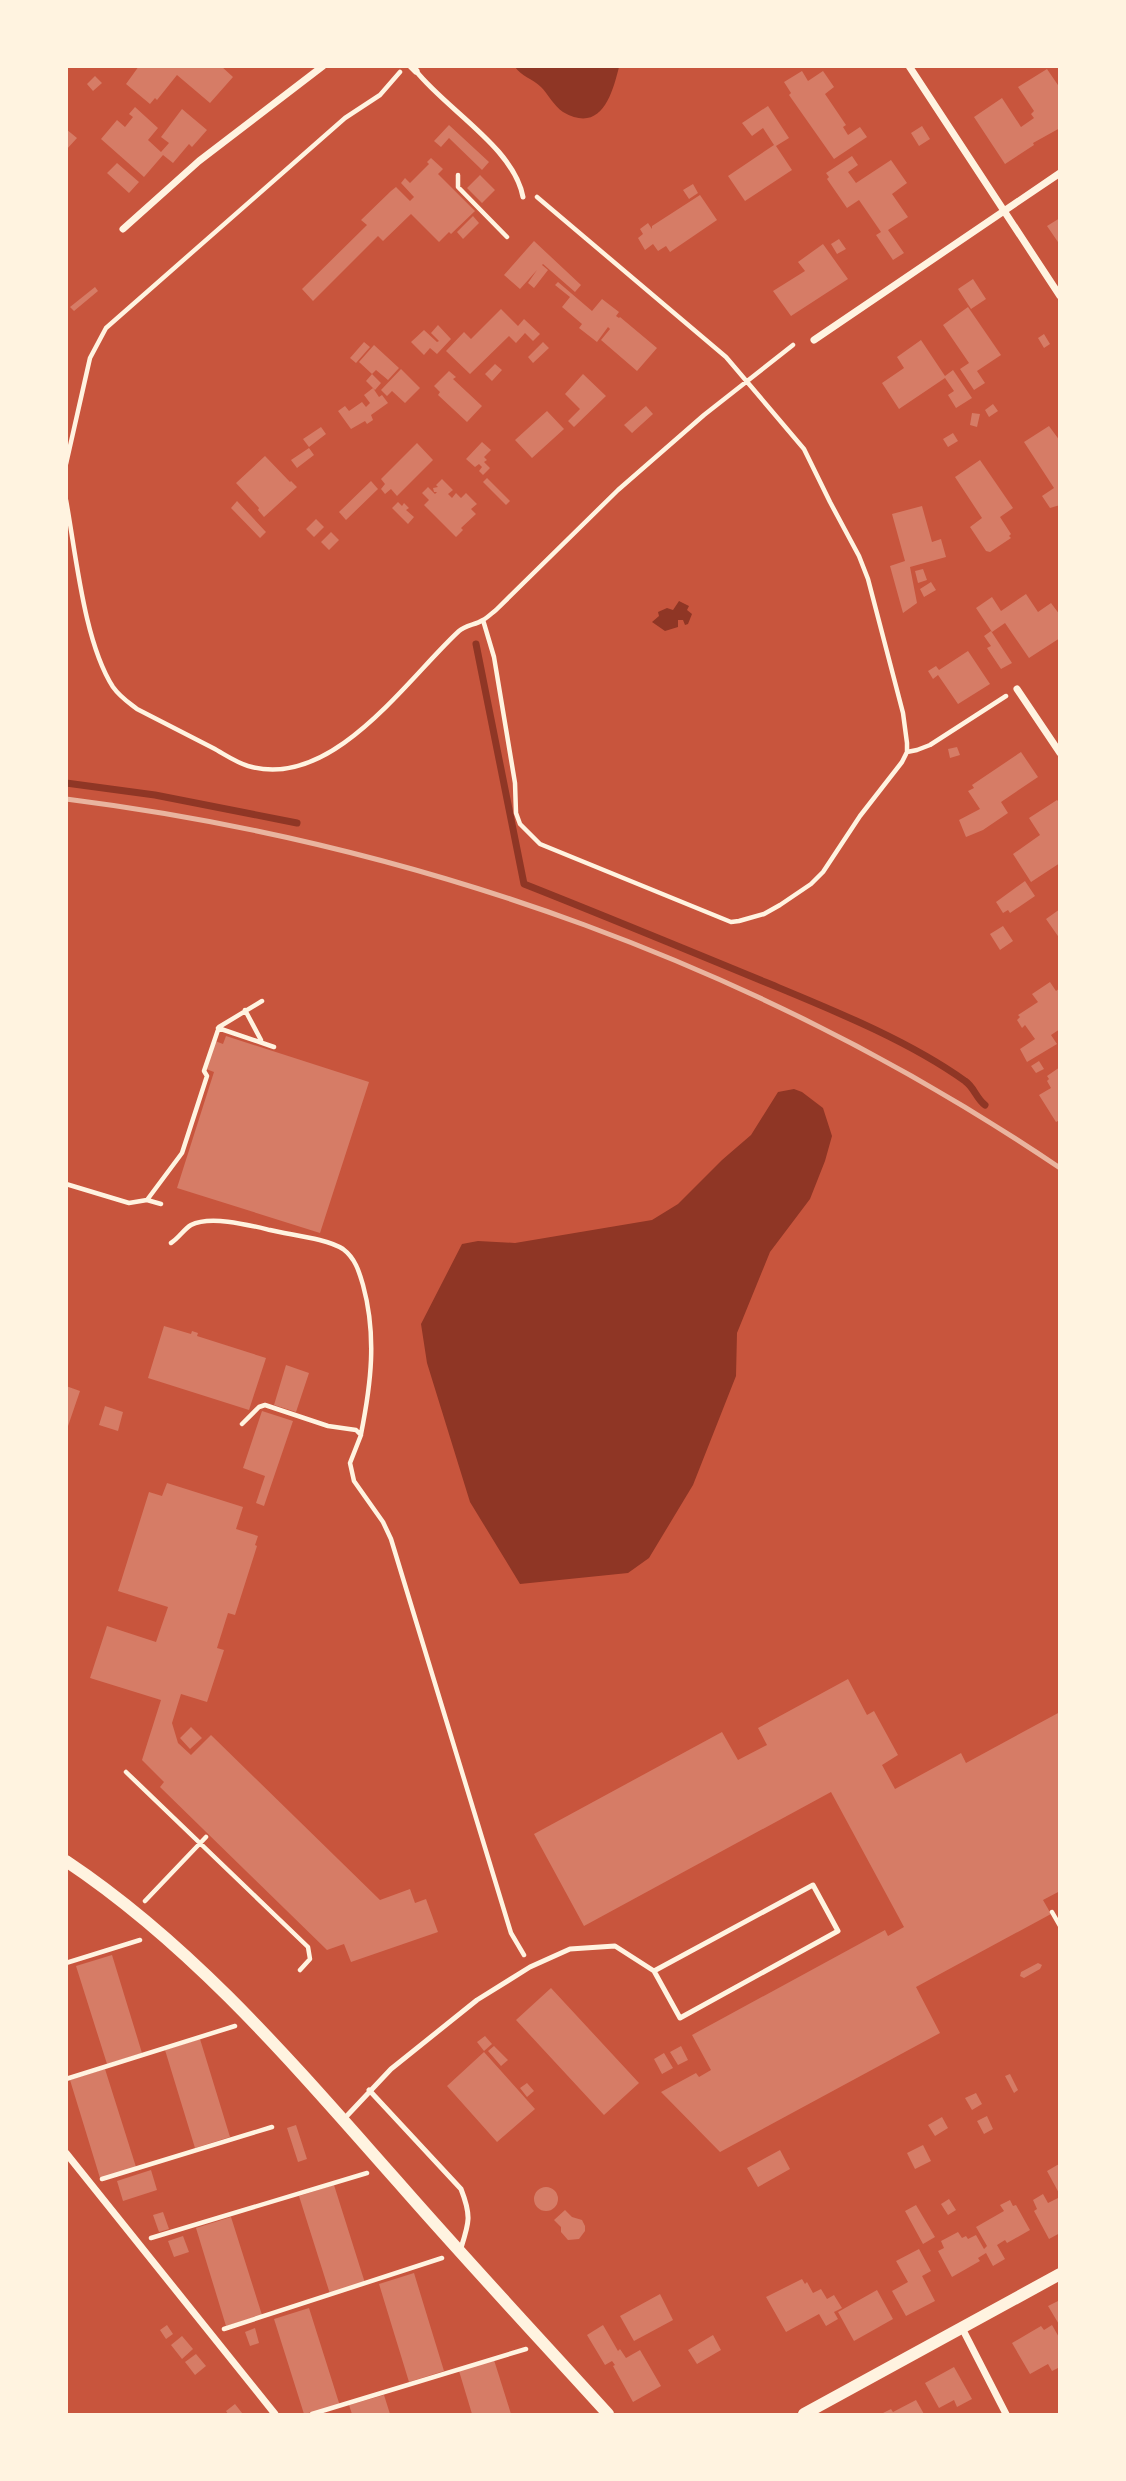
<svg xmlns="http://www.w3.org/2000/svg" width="1126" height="2481" viewBox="0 0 1126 2481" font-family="'Varela Round',sans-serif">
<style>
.water{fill:#8f3625}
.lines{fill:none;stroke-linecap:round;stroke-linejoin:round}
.stream{stroke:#8f3625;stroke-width:7}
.building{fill:#d67c66}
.path{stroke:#fff3e0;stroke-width:4.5}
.service{stroke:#fff3e0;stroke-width:5}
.minor{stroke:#fff3e0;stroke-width:7}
.tertiary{stroke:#fff3e0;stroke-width:12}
.rail{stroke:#e9b49f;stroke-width:5}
</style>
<rect width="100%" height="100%" fill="#c8553d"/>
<path class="water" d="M515 67 619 66V67C612 95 601 134 563 112 554 106 548 94 541 87 533 79 521 76 515 67Z
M679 601 689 606 687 610 692 614 688 624 685 625 683 620H678V627L665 631 652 622 659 616 658 612 667 608 673 610Z
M794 1089 802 1092 823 1108 832 1136 825 1161 810 1199 770 1252 737 1333 736 1376 693 1485 649 1558 628 1573 520 1584 470 1502 427 1363 421 1324 462 1244 478 1241 515 1243 652 1220 678 1204 722 1160 751 1135 778 1092Z"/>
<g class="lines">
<path class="stream" d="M476 644 524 884C605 916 685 949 765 982 830 1009 908 1040 965 1081 974 1087 976 1098 985 1105
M66 783 155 795 297 823"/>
</g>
<path class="building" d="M139 66H221L233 77 210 103 177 75 157 100 155 98 150 104 126 84Z
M1047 69 1060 88V128L1033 143 1034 145 1005 164 974 117 1002 98 1021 127 1034 118 1031 114 1034 111 1018 87Z
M802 71 808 81 823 71 834 87 825 94 846 125 843 127 848 135 860 127 867 137 834 159 789 95 791 93 784 82Z
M95 76 102 83 93 91 87 84Z
M768 106 789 138 776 146 792 170 745 201 728 176 774 145 763 128 752 136 742 123Z
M135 107 158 128 148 140 161 152 169 143 161 137 182 109 207 130 192 147 189 144 173 163 163 155 144 177 101 139 117 120 125 127 133 117 129 114Z
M449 125 489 162 482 170 449 138 441 147 434 141Z
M922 126 930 139 919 146 911 133Z
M66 129 77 138 66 150Z
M852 156 858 165 848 172 856 183 891 160 907 183 892 194 908 217 888 230 904 253 893 260 876 235 881 232 859 200 847 208 827 179 829 177 826 173Z
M431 158 443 169 438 174 475 211 451 234 449 232 439 242 411 214 383 241 378 236 313 301 302 289 367 225 361 220 391 191 396 187 410 201 414 197 401 183 405 178 410 183 429 164 427 162Z
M117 163 139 182 129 193 107 173Z
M480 175 495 190 482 203 467 188Z
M693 184 698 193 689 199 683 190Z
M700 195 717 220 670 252 666 246 658 251 653 244 645 250 638 238 643 234 640 229 648 223 652 229V226Z
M473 216 479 223 463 239 457 232Z
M1060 218V245L1047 226Z
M839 239 846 249 837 254 831 244Z
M534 241 581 285 575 292 543 264 542 265 548 270 534 288 528 283 537 270 520 289 504 275Z
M823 244 848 279 791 316 773 291 805 271 798 262Z
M973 279 986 299 971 309 958 289Z
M558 282 592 311 602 299 619 312 616 316 619 318 620 317 657 348 637 371 601 340 610 329 608 327 597 342 579 328 582 324 562 307 570 297 555 285Z
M95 287 98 291 74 311 70 307Z
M968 307 1001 355 977 371 985 383 974 390 960 369 969 363 943 325Z
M501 309 518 326 524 319 540 334 533 341 525 333 516 343 509 336 470 374 446 351 464 332 471 339Z
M438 325 451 339 437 354 430 348 424 355 411 342 424 330 437 342 439 341 431 333Z
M1044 334 1050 344 1044 348 1038 338Z
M921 340 945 376 953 370 972 398 956 408 948 395 954 391 945 378 899 409 882 383 904 368 897 357Z
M364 342 370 347 356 363 350 358Z
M543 342 549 348 533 363 528 357Z
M374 345 399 368 388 380 376 370 372 374 359 362Z
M495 364 502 370 492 381 485 374Z
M401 369 420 388 405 403 392 391 387 396 381 390Z
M449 371 456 377 453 379 482 406 467 422 438 395 440 392 434 386Z
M372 374 381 383 375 390 366 381Z
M583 374 606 396 574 427 568 421 580 409 565 394Z
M373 388 379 397 382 395 388 403 371 415 373 420 367 424 365 421 351 429 338 411 345 406 349 411 362 402 366 407 370 403 364 395Z
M993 404 998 411 989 417 985 410Z
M646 406 653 414 632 433 624 425Z
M547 411 564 429 532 458 515 440Z
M972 413 980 414 977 427 970 425Z
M1049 426 1060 441V505L1050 508 1042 496 1054 488 1024 442Z
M321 427 326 434 309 447 303 439Z
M953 433 958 441 948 447 943 439Z
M482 442 491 450 484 457 487 460 484 462 490 468 483 475 479 471 482 467 479 464 475 467 466 459Z
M417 443 433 460 397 496 391 489 385 494 381 489 385 484 381 479Z
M309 448 314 455 297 468 291 460Z
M265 456 290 482 291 481 297 487 264 517 258 510 259 508 236 483Z
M980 460 1013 508 1000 517 1011 534 1009 536 1011 538 990 552 986 551 970 527 982 518 955 477Z
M487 478 510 501 506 505 483 482Z
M442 479 453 490 448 494 452 498 456 493 461 498 466 493 477 504 471 509 476 514 461 528 463 530 456 537 424 505 429 500 422 493 428 487 435 494 437 492H434L433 488 438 487 436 485Z
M371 481 378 489 346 520 339 512Z
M237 501 266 532 260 538 231 508Z
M398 502 402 506 404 503 409 508 406 510 414 517 408 524 392 508Z
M922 506 932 542 941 539 946 557 910 567 917 603 903 613 890 566 905 561 892 514Z
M316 519 324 527 314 537 306 529Z
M331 532 339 540 329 550 321 542Z
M923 569 927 580 918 583 915 571Z
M931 582 936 590 924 597 920 589Z
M1026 594 1038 612 1051 603 1060 615V638L1029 658 1005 623 992 632 976 608 992 597 1001 611Z
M991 631 1012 663 1001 669 987 648 991 646 984 636Z
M968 651 990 684 958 704 938 675 933 679 928 671 936 666 939 670Z
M957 747 960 755 950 758 948 749Z
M1021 752 1038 777 1001 802 1008 813 983 830 966 837 959 820 980 809 968 791 974 788 972 785Z
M1057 800 1060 803V863L1031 882 1013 854 1040 835 1029 818Z
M1025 881 1035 896 1010 913 1008 910 1003 913 996 902Z
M1060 909V939L1046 919Z
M1003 926 1013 941 1000 950 990 934Z
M1050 982 1056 991 1060 988V1029L1051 1035 1057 1044 1027 1062 1020 1049 1035 1039 1025 1025 1022 1028 1017 1020 1020 1017 1018 1015 1038 1002 1032 994Z
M226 1036 369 1082 320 1233 177 1188 214 1072 206 1069 215 1041 223 1044Z
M1039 1061 1044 1069 1036 1073 1031 1066Z
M1060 1067V1120L1056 1122 1039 1095 1051 1088 1047 1081 1049 1079 1047 1076Z
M164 1326 191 1334 192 1331 198 1333 197 1336 266 1358 249 1410 148 1378Z
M286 1365 309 1373 296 1412 274 1405Z
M66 1386 80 1391 67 1429H66Z
M105 1406 123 1412 118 1431 99 1425Z
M262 1411 293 1421 264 1506 256 1503 265 1476 243 1468Z
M167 1483 243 1507 236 1529 258 1536 255 1545 257 1546 235 1615 228 1613 217 1648 224 1650 207 1702 181 1694 172 1723 178 1743 191 1755 211 1735 380 1900 410 1889 415 1903 426 1899 438 1932 351 1962 344 1944 327 1950 160 1787 164 1782 142 1760 161 1700 90 1678 107 1626 156 1642 168 1607 118 1591 149 1492 162 1496Z
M848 1679 867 1715 874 1711 898 1755 882 1765 895 1789 961 1753 966 1763 1060 1712V1891L1043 1900 1051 1914 916 1987 940 2033 720 2152 661 2092 696 2073 699 2077 711 2070 692 2035 885 1930 888 1936 904 1927 831 1792 584 1926 534 1834 722 1732 738 1760 767 1745 758 1728Z
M191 1727 202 1738 190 1749 180 1738Z
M112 1955 142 2053 107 2064 76 1966Z
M1038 1963 1042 1965 1040 1969 1024 1978 1020 1976 1021 1972Z
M551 1988 639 2083 604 2115 516 2020Z
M485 2036 492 2044 484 2051 477 2042Z
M200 2039 230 2137 195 2148 165 2050Z
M494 2046 508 2060 501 2066 488 2051Z
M681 2046 688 2060 678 2065 670 2052Z
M484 2052 535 2109 497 2142 447 2086Z
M664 2053 673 2068 662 2074 654 2059Z
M105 2069 136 2167 100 2178 70 2080Z
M1010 2074 1018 2090 1014 2093 1005 2076Z
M527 2083 534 2091 527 2097 520 2088Z
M976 2093 982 2104 972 2110 965 2098Z
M987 2116 993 2129 984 2134 977 2121Z
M942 2117 948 2128 935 2136 928 2125Z
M296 2125 307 2159 298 2162 287 2128Z
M923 2145 931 2161 915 2169 907 2153Z
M780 2150 790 2169 758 2187 747 2168Z
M1059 2164 1060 2166V2195L1047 2171Z
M151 2170 157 2190 123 2201 117 2181Z
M334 2185 365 2283 330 2294 299 2196Z
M534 2199a12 12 0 1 1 24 0a12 12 0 1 1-24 0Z
M1043 2194 1048 2203 1060 2197V2233L1049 2239 1034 2211 1037 2209 1033 2200Z
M949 2199 956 2210 948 2215 941 2204Z
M1010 2200 1013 2206 1016 2205 1030 2230 1007 2243 1005 2240 997 2245 1005 2259 993 2266 986 2253 978 2258 980 2261 952 2277 938 2251 944 2248 941 2241 958 2232 962 2238 966 2236 968 2239 976 2235 984 2249 987 2246 976 2227 1004 2211 1000 2205Z
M916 2205 935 2237 923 2244 905 2211Z
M565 2210 572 2217 582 2220 585 2226V2231L579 2239 568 2240 561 2232V2227L554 2220Z
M163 2212 169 2229 159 2232 153 2215Z
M231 2217 262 2315 226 2326 196 2228Z
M183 2236 189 2252 174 2257 168 2241Z
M919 2249 931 2271 922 2276 935 2301 906 2316 892 2291 908 2282 896 2261Z
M414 2273 444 2371 409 2382 379 2284Z
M802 2279 805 2284 807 2282 813 2293 821 2289 827 2299 834 2295 842 2308 834 2312 838 2319 826 2326 819 2314 786 2332 766 2297Z
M877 2290 893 2319 854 2341 838 2312Z
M660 2294 673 2320 634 2341 620 2316Z
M1060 2300V2326L1048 2306Z
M309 2308 340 2406 304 2414 274 2319Z
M167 2325 173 2334 166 2339 160 2330Z
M603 2325 618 2351 620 2349 626 2358 640 2350 661 2386 633 2402 613 2366 615 2365 612 2361 605 2365 587 2335Z
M1052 2325 1060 2339V2367L1052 2371 1048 2364 1030 2374 1012 2343 1041 2326 1044 2330Z
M255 2328 259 2343 250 2346 245 2332Z
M713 2335 721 2350 697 2364 688 2350Z
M182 2336 193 2349 182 2359 171 2345Z
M196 2354 206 2366 195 2375 185 2362Z
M494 2360 511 2414H472L459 2371Z
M954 2367 972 2399 957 2407 954 2400 939 2408 925 2383Z
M384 2395 390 2414H352L349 2405Z
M916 2400 924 2414H881L891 2409 893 2412Z
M235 2404 242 2413 228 2414 226 2411Z"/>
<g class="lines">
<path class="path" d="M458 175V187L507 237
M66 464 90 358 106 328 345 118 380 95 400 72
M66 500C76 554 84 642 113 687 120 697 128 702 137 709 162 722 188 735 213 748 226 755 238 764 252 767 334 788 408 678 459 631 466 625 475 625 483 620 487 618 492 613 496 610L618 490 704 415 793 345
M483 620 494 657 515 783 516 813 520 824 540 844 731 922 739 921 764 914 780 905 811 884 823 872 860 816 902 762 907 752V743L903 713 868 579 859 556 830 502 804 449 726 357 537 197
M907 752 917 750 930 745 1006 696
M245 1010 261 1040
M218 1028 274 1047
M66 1184 129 1203 147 1200 161 1204
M147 1200 182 1153 207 1076 204 1071 219 1027 262 1001
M171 1243C179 1238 184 1229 191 1225 210 1215 249 1225 270 1230 290 1235 326 1238 343 1249 355 1258 359 1271 363 1285 377 1336 371 1384 361 1434
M242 1424 259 1407 265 1405 328 1426 356 1430 361 1435 350 1463 354 1481 383 1522 391 1539 511 1933 524 1955
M126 1772 308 1947 310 1959 300 1970
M145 1901 206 1837
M1052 1912 1060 1926
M66 1963 140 1940
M66 2079 235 2026
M102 2179 272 2127
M151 2238 367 2173
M224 2329 442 2258
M312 2414 526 2349"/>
<path class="service" d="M416 71C447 110 514 148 523 197
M369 2090 461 2189C472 2217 469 2223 460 2251
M343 2120 391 2069 477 2000 530 1967 570 1949 615 1946 654 1971 813 1885 838 1931 680 2018 654 1971"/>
<path class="minor" d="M411 66 416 71
M909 66 1060 296
M123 229 199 161 323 66
M814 340 1060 173
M1017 689 1060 753
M66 2153 275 2414
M962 2328 1006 2414"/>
<path class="tertiary" d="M66 1861C195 1947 296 2067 398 2182 467 2261 538 2337 608 2414
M804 2414 1060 2274"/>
<path class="rail" d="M66 799C421 844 763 967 1060 1168"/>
</g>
<rect width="1126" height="2481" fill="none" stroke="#fff3e0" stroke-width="136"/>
</svg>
